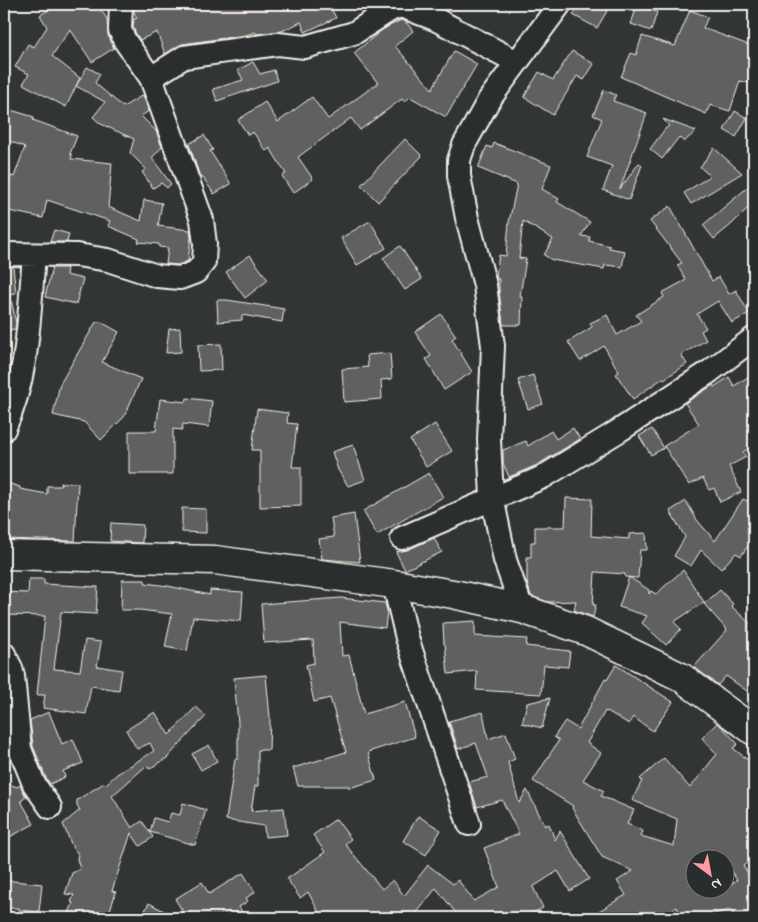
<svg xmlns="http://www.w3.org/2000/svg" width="758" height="922" viewBox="0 0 758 922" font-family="'Indie Flower',sans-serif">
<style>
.building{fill:#5f605f;stroke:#f4f1e8;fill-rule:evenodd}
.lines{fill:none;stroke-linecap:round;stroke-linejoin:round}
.minor-casing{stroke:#f4f1e8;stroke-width:26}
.major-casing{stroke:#f4f1e8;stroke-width:31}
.minor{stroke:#2a2d2e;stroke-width:22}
.major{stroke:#2a2d2e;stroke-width:28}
</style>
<rect width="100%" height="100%" fill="#323535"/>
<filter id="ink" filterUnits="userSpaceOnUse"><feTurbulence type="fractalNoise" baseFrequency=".02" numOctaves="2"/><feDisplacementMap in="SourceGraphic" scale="10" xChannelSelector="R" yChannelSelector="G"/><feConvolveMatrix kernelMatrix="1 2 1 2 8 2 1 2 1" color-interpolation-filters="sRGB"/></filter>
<g filter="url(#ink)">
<path class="building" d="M58 4H97L107 19 108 35 114 48 92 62 70 29 52 56 80 78 66 107 23 84 29 74 15 67 28 44 34 47 47 27 40 15Z
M134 4H329L336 18 305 32 301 22 282 31 256 34 255 32 246 35 182 44 165 54 157 32 140 40 136 34 133 27 134 19 137 18 134 12Z
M580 4H611L597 28 573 15Z
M637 6 657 12 651 31 631 24Z
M690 10 708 17 703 28 754 47V64L750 83 740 81 730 111 710 105 706 114 621 77 631 53 636 55 642 36 675 46Z
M401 20 406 22 413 31 395 46 432 89 454 51 477 64 446 117 410 97 405 102 402 99 360 130 351 118 298 157 313 179 293 193 282 176 286 174 270 148 266 151 253 132 248 135 238 120 265 102 278 122 312 97 328 119 378 83 354 53 382 30Z
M572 51 594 64 584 80 577 76 553 115 524 97 539 72 553 80Z
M253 62 260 74 274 70 277 81 217 101 213 89 243 80 238 70Z
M87 67 100 74 95 83 123 107 143 95 149 111 141 116 156 131 162 147 152 158 171 184 167 188 161 183 153 188 142 172 146 169 130 153 134 139 101 124 93 117 105 102 76 86Z
M604 90 616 95 613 101 647 113 620 189 639 163 642 165 629 200 603 190 612 166 587 157 602 119 593 115Z
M4 108 34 117 33 120 77 136 70 154 72 155 71 159 112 163 108 207 141 221 144 200 162 203 158 226 190 230 191 237 188 261 178 265 166 264 168 248 159 247V244L138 242 139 239 108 226 110 221 47 200 43 218 4 210 11 176 14 177 25 147 4 139 9 124 4 123Z
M735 111 747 118 736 137 724 130Z
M663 119 696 131 684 142 679 137 662 159 650 149 665 129 669 126Z
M204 135 213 150 210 151 231 184 214 194 202 176 200 177 189 144Z
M405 139 422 156 378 202 361 185Z
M494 143 551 165 542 189 559 199 557 202 590 222 581 236 590 237 589 241 610 246 609 248 625 251 622 267 605 265 604 269 552 260 544 255 553 239 523 221 519 258 526 259 520 296H522L521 325H503L499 290V279H497L496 275 499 255 506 256 509 222 517 184 478 168 487 146 492 148Z
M714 148 742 173 691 204 684 193 710 176 700 167Z
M754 182V202L732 224 714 239 703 225Z
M670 206 712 281 719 277 729 294 736 290 749 313 732 323 718 301 697 314 706 328 701 331 706 340 681 355 687 364 664 379 663 378 633 399 616 374 619 372 604 346 580 361 568 342 592 327 590 323 607 315 617 335 641 321 636 315 664 297 662 293 686 280 677 265 682 263 650 221Z
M370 221 386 248 357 265 341 238Z
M54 230 69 234 67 242H50Z
M400 246 422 279 405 290 383 258Z
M250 255 268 280 245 298 226 272Z
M4 267H13L16 293 4 294Z
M52 268H67L66 275 83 279 76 304 45 297Z
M4 294H10L16 323 15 329 4 331Z
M217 300H227L284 309 282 322 242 315V320L218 322Z
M441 314 456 336 452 339 472 372 444 390 426 359 431 356 415 332Z
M96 322H101L119 332 102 362 141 379 124 417 101 440 84 422 53 415 60 384Z
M180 328 181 352 166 353 169 329Z
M221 344 222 370 199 371 198 345Z
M390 353 392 379 381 380 382 399 344 402 342 369 368 367 367 355Z
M754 373V445L743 452 746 457 729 466 741 492 720 502 714 488 709 490 703 478 689 485 664 446 699 424 685 403 713 385 714 387 729 377 734 386Z
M533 375 543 404 528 409 518 380Z
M187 398 212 401 209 427 183 424 182 430 173 429V474H129V431H156L160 399 186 402Z
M257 409 288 413 287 423 297 424 292 467H301V506L260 507V450H252Z
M435 424 452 451 426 467 410 440Z
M573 428 580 439 537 465 509 477 503 463V450L526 441 528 446 551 431 556 439Z
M652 429 664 448 651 455 639 436Z
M353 445 365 480 348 486 338 470 332 452Z
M429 473 443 497 377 535 363 511Z
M4 482 20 487V489L47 494V486H60L61 483H78L75 541 4 539Z
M566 498 592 499 591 536 629 539V534L646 533 647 550H640L638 578 625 577V574L595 572 593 605H596L593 617 574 610 576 601 548 602 531 596 527 582V557H531V542H535V527H565Z
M743 499 754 504V537L741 556 736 553 721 569 701 550 691 566 674 556 685 537 670 511 686 501 697 520 715 541Z
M182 508 206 509V533L182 532Z
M354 514 360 562 322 559 319 539 334 537 331 518Z
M111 523 143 525 142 543 110 541Z
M434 538 442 552 405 570 396 552 407 550Z
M683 570 704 602 674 622 681 629 666 645 642 623 647 616 619 607 629 577 649 590V594L651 591 656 594Z
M29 579H44V584L98 587 96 614 61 612 54 669 80 671 85 640 101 642 97 666 122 670 119 690 91 686 86 714 43 708 45 695H37L45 616 4 615V592L28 593Z
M122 580H145V583L168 586 210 595V590L243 592 241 621 193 617 187 651 165 647 172 614 140 610H121Z
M720 590 733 604 731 606 754 627V696L726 676 718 685 694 667 727 630 704 604Z
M341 598 385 603 387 611 385 628 340 622 342 656 349 655 364 714 405 702 415 737 368 752 376 780 349 788V786H298L293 768 346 752 330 698 314 702 306 665 314 663 313 640 264 643 261 604Z
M475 621V636L527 639 526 646 570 651 568 667 544 665 541 694 476 690 477 671 448 674 445 644H444L443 623Z
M616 665 673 702 653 731 633 717 629 724 607 711V712L605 711 587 743 601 753 583 780 604 791 601 796 634 810 627 824 643 831 641 836 674 846 677 819 632 800 642 781 640 779 664 758 690 788 717 754 702 738 717 723 721 726 738 744 733 748 754 765V858L743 866 754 882V896L747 901 754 912V918H736L730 910 698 918H681L677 907 658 918H587L626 895 617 881 633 871 602 857 572 808 573 806 533 781 559 740 554 737 565 721 578 729 605 679 607 680ZM696 860H726V864L737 880 726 887V890H696Z
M266 675 270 718 269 750H258V786H255L251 811 284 808 287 835 265 837 264 826 226 820 235 759H238V723L234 678Z
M550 698 542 728 522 723 527 703Z
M196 707 206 716 167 758 149 769 147 765 112 796 132 828 142 821 153 837 140 846 131 833 112 891 116 892 108 916 92 911 89 918H67L73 903 71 902 74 895 65 894 72 873 80 869 77 859 78 854 72 846 63 824 80 810 77 805V800L104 783 105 785 117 774 154 751 150 743 137 749 126 730 155 712 169 735Z
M49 712 62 744 73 739 83 763 63 771 65 777 50 784 46 778 33 746 30 720Z
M483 712 488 739 506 733 515 759 508 762 519 803 527 790 545 826 549 824 555 840 560 831 589 879 570 891 558 871 533 887 543 908 532 913 535 918H460L436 888 413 918H322L308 892 300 898 287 879 325 852 313 835 336 819 351 839 345 844 382 889 393 880 404 896 428 865 453 884 458 880 474 901 499 887 484 848 519 834 502 800 477 807 469 782 488 777 476 743 458 749 449 721Z
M209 745 217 761 201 770 192 754Z
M4 782 17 787 20 785 26 797 21 801 34 824 4 840Z
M183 803 206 810 195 845 150 832 154 818 168 822 171 813 180 815Z
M418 816 441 830 426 855 403 841Z
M243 873 255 892 246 898 248 901 239 907 246 918H187L175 899 202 882 209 894Z
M4 880 42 884 39 912 19 910V908H4Z
M149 903 177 918H141Z"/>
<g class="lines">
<defs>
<path id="minor" d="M151 78 184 57 278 44 305 47 354 33 390 10 401 6 435 19 517 62
M4 254 77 255 108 260 157 276 180 278 196 272 204 262 205 244 202 220 151 78 125 41 120 30 121 4
M4 429C29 376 29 313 34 255
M402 538 543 477 620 430 709 372 754 338
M394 584 407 638 469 824
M522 609 505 560 492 497 489 439 493 346 485 285 467 218 459 176V160L464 145 489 100 560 4
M4 654 11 668 13 676 20 749 34 784 50 807"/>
<path id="major" d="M4 555 215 560 394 584 453 594 522 609 586 631 681 677 754 731"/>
</defs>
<use href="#minor" class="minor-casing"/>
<use href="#major" class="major-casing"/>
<use href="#minor" class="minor"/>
<use href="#major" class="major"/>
</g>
</g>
<rect width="758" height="922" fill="none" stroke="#2a2d2e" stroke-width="20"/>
<rect x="10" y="10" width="738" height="902" fill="none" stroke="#f4f1e8" stroke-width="2" filter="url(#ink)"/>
<g transform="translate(710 874) rotate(148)"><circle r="24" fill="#2a2d2e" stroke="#7b7b78"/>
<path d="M0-4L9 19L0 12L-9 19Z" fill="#ff9aa2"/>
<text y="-8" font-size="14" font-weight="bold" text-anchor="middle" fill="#f4f1e8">N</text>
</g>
</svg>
